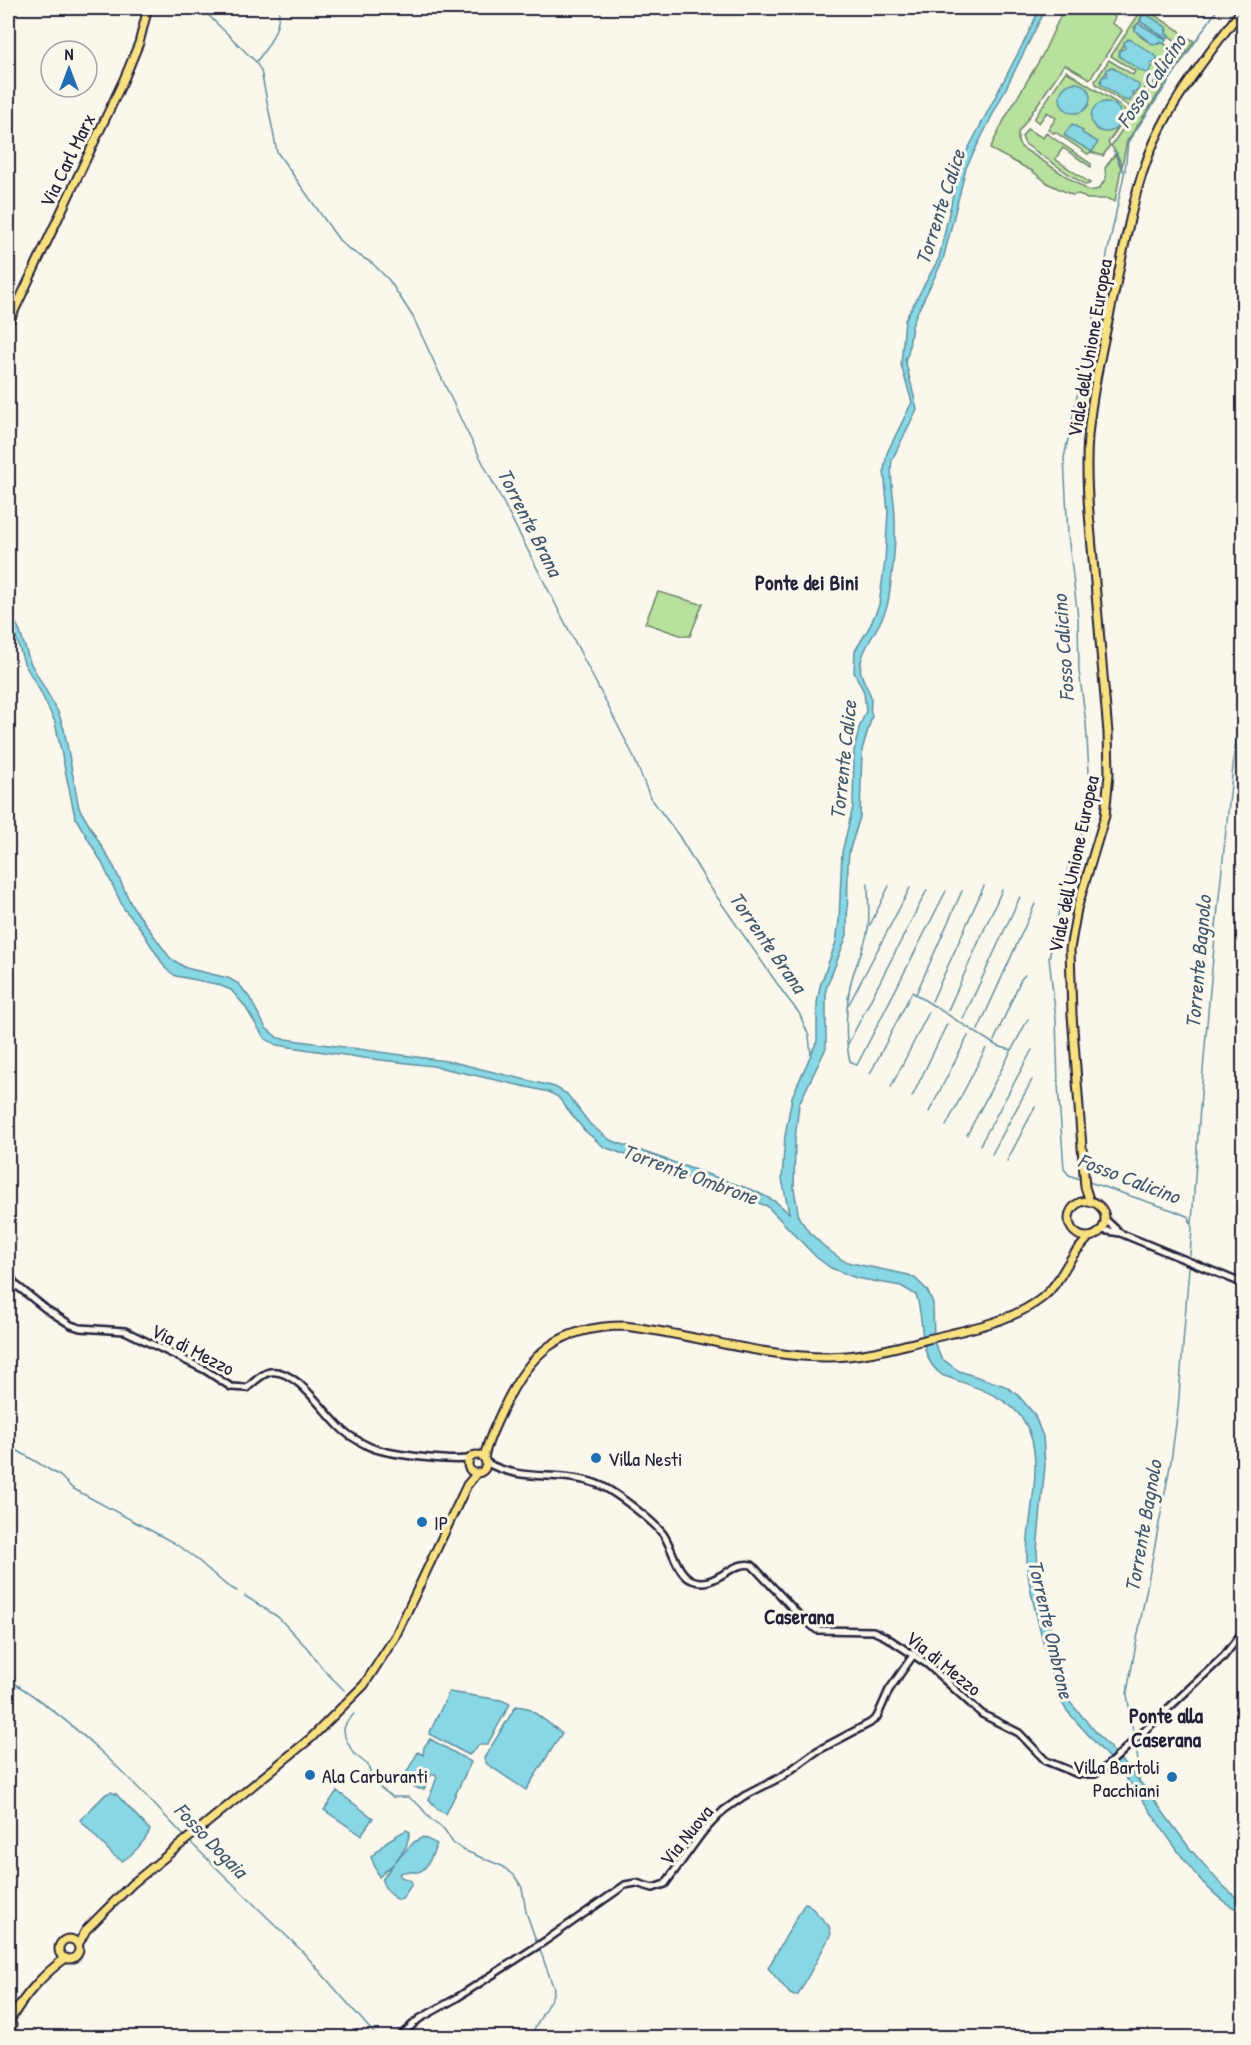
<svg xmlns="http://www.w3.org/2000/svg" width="1251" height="2045" viewBox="0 0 1251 2045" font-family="'Patrick Hand',sans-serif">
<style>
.green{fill:#b8e19d;stroke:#6d826c;stroke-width:1.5;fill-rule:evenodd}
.water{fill:#88d7e4;stroke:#5f8fa0;stroke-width:1.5}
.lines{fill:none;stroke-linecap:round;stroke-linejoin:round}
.stream{stroke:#5f8fa0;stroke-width:1.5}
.minor-casing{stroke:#22223b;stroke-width:10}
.major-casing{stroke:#22223b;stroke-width:11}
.minor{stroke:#fbf7ec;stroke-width:5}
.major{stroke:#f9e181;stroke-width:7}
.poi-dot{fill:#1f6fb2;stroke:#fbf7ec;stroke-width:2}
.labels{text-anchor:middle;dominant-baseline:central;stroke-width:6;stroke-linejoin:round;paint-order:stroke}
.street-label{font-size:20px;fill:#22223b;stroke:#fbf7ec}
.poi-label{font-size:20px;fill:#22223b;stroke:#fbf7ec;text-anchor:start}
.water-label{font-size:21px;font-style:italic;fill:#41586e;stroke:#fbf7ec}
.neighbourhood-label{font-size:21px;font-weight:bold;fill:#22223b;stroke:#fbf7ec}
</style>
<rect width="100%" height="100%" fill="#fbf7ec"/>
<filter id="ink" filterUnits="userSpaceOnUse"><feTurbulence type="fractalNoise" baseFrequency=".0167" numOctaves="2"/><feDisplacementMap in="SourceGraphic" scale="12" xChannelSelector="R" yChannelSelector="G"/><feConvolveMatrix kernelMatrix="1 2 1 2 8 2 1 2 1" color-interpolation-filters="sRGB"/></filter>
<g filter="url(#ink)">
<path class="green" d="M1064 8H1112L1109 13 1115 17 1112 23 1121 29 1122 31 1090 79 1066 65H1064L1018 133V142L1021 147 1089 191 1099 189 1106 178 1105 168 1115 154 1121 168 1115 202 1108 199H1087L1079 194 1072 195 1049 184 1032 171 990 149 1004 120 1042 56Z
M1143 8 1180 31 1182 34 1133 106 1130 107 1096 84 1095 81 1109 60 1133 75 1135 71 1111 56ZM1147 15 1167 30 1166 34 1176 41 1171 48 1161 42 1159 44C1150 45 1137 36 1134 27L1139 23 1141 17ZM1128 39 1156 57 1157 61 1151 68 1120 57 1119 51ZM1110 67 1138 85V90L1133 96 1102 85 1100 81Z
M1189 38 1194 41 1188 50 1127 141 1122 166 1116 152 1111 146 1175 52 1184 40Z
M1066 71 1120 105 1128 113 1108 143 1110 145 1103 156 1091 152 1088 154 1055 132 1054 133 1048 130 1056 118 1047 112 1039 123 1034 119ZM1075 83 1084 86 1089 104 1082 111 1068 110C1057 100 1060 86 1075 83ZM1106 102 1115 105 1118 109 1117 127C1108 134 1098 132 1092 123 1092 112 1094 105 1106 102ZM1070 128 1096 143 1092 151 1076 141Z
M1027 129 1043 138 1046 133 1091 164V167L1063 148 1055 159 1090 183 1089 184 1085 185 1025 144 1022 137Z
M658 592 701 604 703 603 690 636H683L645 623Z"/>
<path class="water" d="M1040 8H1046L966 168 943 260 916 315 912 326 908 354 905 359 917 409 892 460C889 480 895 499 895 519 896 544 892 577 888 602 884 626 856 651 861 673 863 681 867 687 870 694 873 702 868 709 872 716L862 750 860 817 849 852 848 864 847 935 826 989V1048L799 1104 795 1139 794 1189 799 1218 809 1232 827 1249 844 1261 851 1263 909 1275 916 1279 927 1290 933 1303 934 1342 941 1358 959 1371 1005 1386 1018 1395 1034 1414 1043 1437 1045 1465 1037 1551 1039 1578 1067 1699 1146 1789 1191 1850 1220 1883 1236 1897 1243 1901V1911C1203 1901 1160 1822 1134 1788 1113 1762 1090 1737 1067 1711L1059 1698C1051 1680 1048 1660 1043 1641 1036 1613 1027 1584 1027 1556 1027 1515 1047 1457 1024 1421 1007 1394 970 1386 942 1375 916 1357 926 1321 916 1295L901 1286 856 1278 831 1268 816 1257 767 1206 604 1147 584 1130 558 1097 549 1092 433 1066 364 1058 277 1045 265 1039 244 1005 231 990 216 984 176 976 166 969 138 925 124 909 101 861 75 817 55 722 40 691 24 663 16 637 8 619V607L19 629 30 662 58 712 64 729 79 808 114 867 131 904 170 958 186 968 228 978 239 984 249 997 266 1028 278 1038 453 1062 555 1087 567 1094 590 1124 610 1140 755 1191 776 1202 789 1213 782 1179 785 1136 792 1097 817 1041V1003L820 986 836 942 839 921 842 852 853 807 854 751 859 728 866 711 864 692 854 672 855 651 870 626 879 605 885 561 888 512 884 470 887 453 912 402 901 365 905 320 939 258 957 177 966 153 1026 38Z
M1146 14 1166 27V34L1169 36 1167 39 1141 22V17Z
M1137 24H1140L1166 40 1164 44 1161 42 1154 45 1135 31Z
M1130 39 1157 57 1156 62 1150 64 1151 68 1148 73 1141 71 1119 56V51L1125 48 1124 42Z
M1112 67 1139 85 1138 91 1132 92 1133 96 1130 101 1124 100 1101 84 1102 77 1107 76V69Z
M1060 98a15 15 0 1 1 30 0a15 15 0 1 1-30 0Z
M1091 117a15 15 0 1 1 30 0a15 15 0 1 1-30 0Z
M1072 124 1083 131 1082 133 1098 142 1092 152 1064 135Z
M449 1692 501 1700 510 1704 487 1745H479L469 1755 429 1734Z
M516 1706 528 1708 562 1733 526 1790 487 1764 484 1758Z
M430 1739 471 1762 446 1814 438 1810 429 1799 437 1777 435 1774H432L424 1789H419L403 1781 404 1777 418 1752 423 1755 424 1747Z
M337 1791 373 1818 361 1835 324 1810Z
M111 1792 116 1794 150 1830C146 1840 132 1856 122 1861L113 1855 80 1820 106 1794Z
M406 1830 410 1832 406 1847 395 1862 414 1842 423 1837 437 1844C433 1852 428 1870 418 1872 410 1873 406 1869 399 1874L401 1877 411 1881 412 1884 402 1899 399 1900C392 1897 383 1887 382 1880L394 1863 379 1877 371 1857 387 1841Z
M805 1903 808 1904 829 1926 831 1934 798 1995 794 1996 790 1994 768 1968Z"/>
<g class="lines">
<path class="stream" d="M201 8 256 62 261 71 277 152 339 240 350 250 372 263 389 280 413 317 465 428 632 753 650 797 679 836 706 881 785 995 799 1013 809 1036 811 1055
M257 61C269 45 280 29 279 8
M1113 151 1116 153 1123 171
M868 883C868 898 870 914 868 929 865 947 857 961 852 978 846 1001 844 1038 850 1061L857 1065 946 891
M870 925 889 886
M916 994 962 891
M932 1001 984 886
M849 1004 910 888
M948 1010 1002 890
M963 1019 1020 897
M978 1030 1035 904
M994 1041 1021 979 1025 975
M848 1044 927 890
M870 1074 912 992 997 1046 1012 1050
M891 1087 929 1012
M912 1097 947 1024
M929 1112 968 1036
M946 1126 986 1048
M967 1135 1028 1019
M980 1145 1032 1050
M992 1154 1032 1080
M1007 1161 1035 1107
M1082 1180 1069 1175 1064 1169 1058 1084 1056 1019 1049 958 1069 863 1088 819 1090 788 1086 723 1079 671 1078 618 1068 535 1064 458 1125 170 1128 142 1218 8
M1086 1181 1175 1211 1189 1217 1192 1228
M1192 1224C1203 1039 1222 856 1244 672
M1190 1255 1192 1229
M8 1315 15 1291
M8 1396V1403
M8 1445 60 1476 72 1488 174 1543 193 1556 226 1585 237 1591
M245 1596 278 1617 308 1649 323 1669 344 1690
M8 1679C75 1721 131 1779 185 1837
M354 1714 346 1723 344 1729 345 1737 353 1753 368 1765 373 1782 392 1797H408L419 1805 432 1821 444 1829 453 1843 463 1850 502 1866 514 1875 522 1888 526 1912 537 1943
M1134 1738 1127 1694 1129 1681 1171 1461 1178 1409 1189 1267
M1135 1742 1140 1773 1139 1782
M189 1841 302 1951 378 2038
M529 2038 552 1997 554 1989 539 1947"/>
<defs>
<path id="minor" d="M1105 1219 1120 1233
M1102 1230 1120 1233 1244 1284
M8 1273 16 1285 46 1309 71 1325 80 1328 125 1331 205 1370 231 1387 247 1388C254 1382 261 1374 270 1372 296 1367 326 1416 344 1431 351 1437 360 1442 368 1446 386 1455 448 1461 469 1459
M486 1462C521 1484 565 1469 602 1486 618 1494 652 1520 663 1534 673 1548 676 1573 692 1580 715 1590 731 1560 752 1565L798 1614 817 1630 873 1631 886 1637 927 1664 982 1714 1019 1733 1046 1761 1078 1774H1095L1106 1767 1224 1656 1244 1630
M398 2038 419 2019 455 1999 545 1941 625 1885 636 1883 653 1888 665 1884 702 1833 724 1810 744 1796 781 1777 817 1751 870 1723 877 1717 889 1690 914 1654"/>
<path id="major" d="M8 324 125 77 139 43 148 8
M1069 1219a18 18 0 1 1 36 0a18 18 0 1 1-36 0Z
M1090 1202 1085 1187 1072 1015 1070 949 1077 909 1105 816 1109 774 1108 733 1089 513C1087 487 1086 462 1088 436 1093 382 1107 329 1118 275 1129 225 1137 174 1161 128 1183 85 1215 46 1243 8
M468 1464a9 9 0 1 1 18 0a9 9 0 1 1-18 0Z
M484 1458C487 1441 495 1427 502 1411 529 1352 559 1326 625 1326 692 1334 761 1357 828 1357 869 1357 910 1343 949 1334 982 1326 1015 1319 1042 1298 1057 1286 1063 1270 1074 1254 1079 1248 1084 1243 1089 1237
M59 1949a10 10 0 1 1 20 0a10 10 0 1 1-20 0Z
M78 1945 86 1930 132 1884 311 1738 364 1685 395 1637 467 1485 477 1473
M8 2014 12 2025 8 2032
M11 2019C24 1996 44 1973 66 1958"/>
</defs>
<use href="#minor" class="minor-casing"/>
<use href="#major" class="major-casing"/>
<use href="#minor" class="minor"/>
<use href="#major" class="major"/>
</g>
</g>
<g class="poi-dot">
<circle cx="596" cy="1458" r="6"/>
<circle cx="422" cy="1522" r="6"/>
<circle cx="310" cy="1775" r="6"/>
<circle cx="1172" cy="1777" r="6"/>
</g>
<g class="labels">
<g class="street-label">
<text transform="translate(67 160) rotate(-64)">Via Carl Marx</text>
<text transform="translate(1089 348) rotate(-80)">Viale dell'Unione Europea</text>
<text transform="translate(1073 864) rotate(-78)">Viale dell'Unione Europea</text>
<text transform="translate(193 1349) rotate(27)">Via di Mezzo</text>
<text transform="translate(944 1663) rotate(39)">Via di Mezzo</text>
<text transform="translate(686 1835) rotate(-51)">Via Nuova</text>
</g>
<g class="poi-label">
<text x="608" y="1458">Villa Nesti</text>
<text x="434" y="1522">IP</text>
<text x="1160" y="1766" text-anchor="end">Villa Bartoli<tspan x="1160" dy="23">Pacchiani</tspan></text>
<text x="322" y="1775">Ala Carburanti</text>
</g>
<g class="water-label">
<text transform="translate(1151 81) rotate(-56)">Fosso Calicino</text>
<text transform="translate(940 207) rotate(-72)">Torrente Calice</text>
<text transform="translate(530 522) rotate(63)">Torrente Brana</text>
<text transform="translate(1063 648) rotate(-94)">Fosso Calicino</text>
<text transform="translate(843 760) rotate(-84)">Torrente Calice</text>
<text transform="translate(768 942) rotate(55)">Torrente Brana</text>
<text transform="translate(1198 962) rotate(-85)">Torrente Bagnolo</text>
<text transform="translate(690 1174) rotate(20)">Torrente Ombrone</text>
<text transform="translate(1129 1178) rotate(21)">Fosso Calicino</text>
<text transform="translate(1143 1526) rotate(-80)">Torrente Bagnolo</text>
<text transform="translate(1051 1629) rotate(77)">Torrente Ombrone</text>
<text transform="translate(211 1840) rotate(46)">Fosso Dogaia</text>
</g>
<g class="neighbourhood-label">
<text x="807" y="582">Ponte dei Bini</text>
<text x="799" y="1616">Caserana</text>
<text x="1166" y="1715">Ponte alla<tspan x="1166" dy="24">Caserana</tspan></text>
</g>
</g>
<rect width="1251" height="2045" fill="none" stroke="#fbf7ec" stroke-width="30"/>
<rect x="15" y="15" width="1221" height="2015" fill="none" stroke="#22223b" stroke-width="2" filter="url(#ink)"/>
<g transform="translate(69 69)"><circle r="28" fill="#fbf7ec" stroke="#a4a2a5" stroke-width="1.5"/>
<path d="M0-4.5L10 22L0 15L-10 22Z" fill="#1f6fb2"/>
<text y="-9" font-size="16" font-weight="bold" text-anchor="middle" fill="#22223b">N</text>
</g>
</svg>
